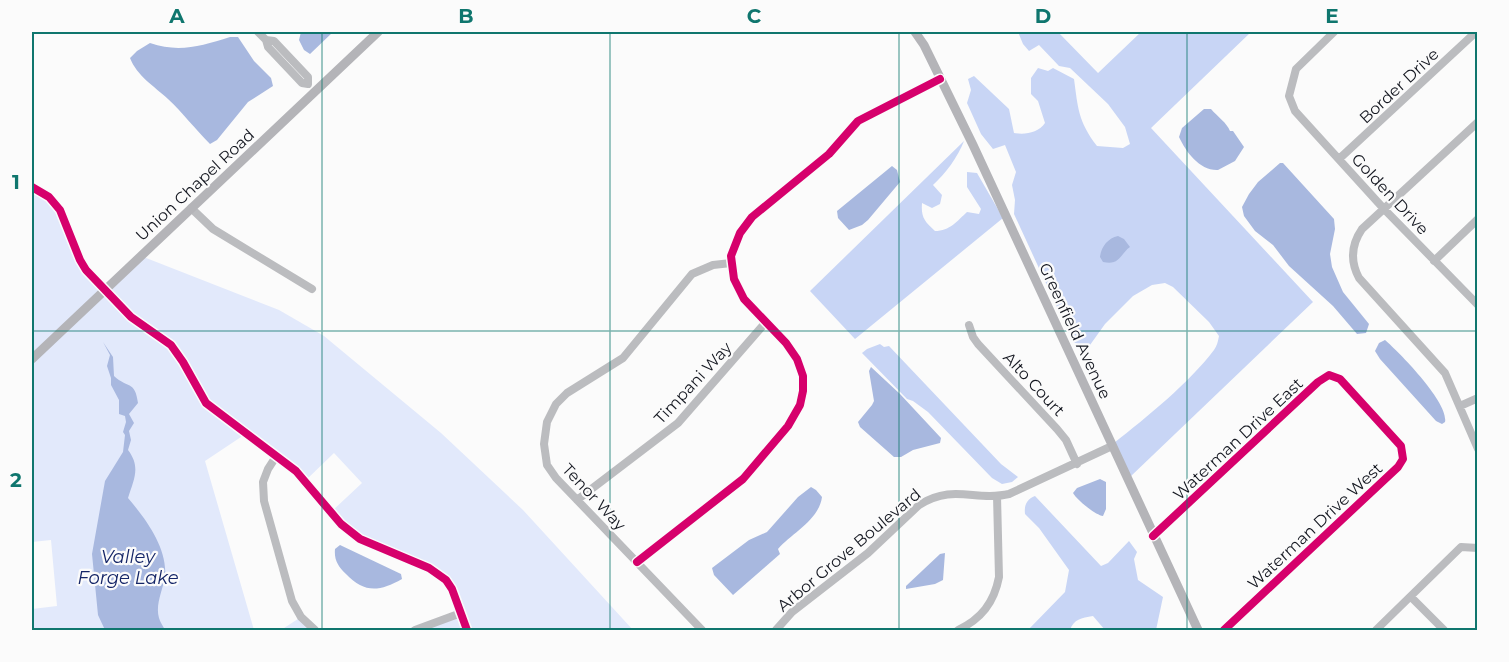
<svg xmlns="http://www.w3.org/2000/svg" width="1509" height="662" viewBox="0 0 1509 662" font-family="Montserrat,sans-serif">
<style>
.green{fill:#e2e9fb}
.forest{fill:#c8d5f5}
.water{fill:#a8b8df}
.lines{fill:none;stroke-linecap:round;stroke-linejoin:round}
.minor{stroke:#bbbcbf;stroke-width:8}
.major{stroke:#b4b4b8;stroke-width:9}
.cycleway-casing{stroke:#fbfbfb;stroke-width:11}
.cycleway{stroke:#d6006c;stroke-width:8}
.grid{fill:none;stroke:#0f766e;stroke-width:1.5;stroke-opacity:0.55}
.labels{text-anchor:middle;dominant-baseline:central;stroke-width:4.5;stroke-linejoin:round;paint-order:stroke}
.street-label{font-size:16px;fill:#141720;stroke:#fbfbfb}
.water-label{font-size:18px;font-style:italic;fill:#142567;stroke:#fbfbfb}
.neatline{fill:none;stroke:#0f766e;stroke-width:2}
.grid-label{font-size:20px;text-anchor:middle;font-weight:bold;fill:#0f766e}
</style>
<rect width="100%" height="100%" fill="#fbfbfb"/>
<path class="green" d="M32 187 55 203 77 252 104 290 141 256 279 310 324 336 441 433 523 510 633 630H415L461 613 446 580 360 539 331 512 362 483 334 453 305 481 247 433 205 461 254 630H32V609L57 606 51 540 32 542Z
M301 617 312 630H281Z"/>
<path class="forest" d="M1018 32H1058L1098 73 1141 32H1251L1151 128 1313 302 1130 477 1114 443C1147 417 1189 383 1214 350 1217 346 1218 341 1219 336L1209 322 1173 287 1165 283 1152 285 1133 296 1105 324 1090 345H1080L1073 342 1014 214 1015 200 1012 185 1016 172 1005 145 993 149 981 134 967 103 971 90 968 79 974 76 1009 109 1014 133C1025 135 1038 133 1045 123L1038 101 1031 94V78L1038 68 1048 71 1053 68 1074 79C1078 108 1078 121 1097 146L1123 148 1130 144 1125 127 1108 104 1070 68 1059 66 1039 45 1029 51 1023 44Z
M964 141C958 157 945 174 933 185L942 195 940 204 932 208 922 203C921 217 924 221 935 231 950 231 957 221 967 212L979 214 981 209 967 187V172L977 173 1003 218 855 339 810 291Z
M880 344 884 347 889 346 1001 464 1018 477 1012 482 1002 484 992 478 928 412 913 401 907 399 862 353 867 349Z
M1035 496 1101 566 1108 563 1129 541 1137 552 1134 559 1138 580 1163 597 1156 630H1105L1093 616C1081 618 1074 619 1070 630H1028L1065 592 1069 570 1039 528 1025 514C1024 505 1027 499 1035 496Z"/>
<path class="water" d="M301 32H333L310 54 304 50 299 40Z
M230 37H238L254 61 271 78 273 86 248 102 217 140 210 144C195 129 183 113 168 99 154 86 137 76 130 58L137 51 150 43C179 53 201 46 230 37Z
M1204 109H1211C1217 116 1227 123 1230 131H1233L1244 147 1235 161 1218 170C1200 171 1186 152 1179 137L1182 128Z
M1280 163H1283L1334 219 1335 229 1330 254 1332 267 1343 292 1369 324 1366 333 1357 334 1333 306 1289 266 1273 245 1255 231 1244 216 1242 207 1249 194 1258 182Z
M892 166 897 170 900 182 868 220 862 225 849 230 838 218 837 211Z
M1118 236 1124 239 1130 247C1120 254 1120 266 1103 262L1100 257C1101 247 1108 238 1118 236Z
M1385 340C1400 353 1449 403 1445 422L1442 424 1436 421 1380 359 1375 351 1379 343Z
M103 342 113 357 114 376C128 389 135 380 138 403L129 414 134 423 129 431 131 440 128 450C141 467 134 479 128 498 145 518 168 548 165 577 163 589 155 605 159 618 160 622 163 626 165 630H105L98 615 92 554 105 481 123 452 125 435 123 432 126 422 125 416 119 414V400L111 385V378L107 366 110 355Z
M871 367 900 394 941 438 940 443 913 450 901 457H894L860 427 858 422 872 405 874 401 869 371Z
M1100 479 1106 482V509L1103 516C1095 515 1076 499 1073 493L1077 488Z
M811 487 816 490 822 497C819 520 792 533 778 549L780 554 733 595 714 575 712 568 749 540 767 532 798 497Z
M340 545 401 574 402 579C379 592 364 593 346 574 338 566 334 560 335 549Z
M945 553 943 580 935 584 906 589V586L940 554Z"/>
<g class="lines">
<path class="minor" d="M258 32 266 40 268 47 302 83 308 84V77L274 41 266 40
M1334 32 1296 69 1289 96 1295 111 1384 209 1478 305
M1478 122 1362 229C1351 245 1350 261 1359 278L1445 373 1478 449
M1339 159 1476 32
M32 187 49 197 60 210 80 260 86 270 131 317 171 345 183 362 206 403 296 471 341 524 360 539 429 568 446 580 452 589 467 630
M191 208 213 229 312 289
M1434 261 1478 219
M969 325 973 337 978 344 1057 429 1066 440 1077 464
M1460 406 1478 398
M277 455 268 469 263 482 264 501 292 601 301 617 315 630
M577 500 678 423 766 322
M1153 536 1318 382 1329 375 1340 379 1401 446 1403 459 1398 467 1224 630
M637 562 743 479 788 426 800 405 803 391V376L797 359 786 343 744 299 734 279 731 256 740 233 752 217 829 154 858 121 940 79
M1411 597 1444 630
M415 630 461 613
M702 630 556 478 547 465 544 444 547 422 556 404 567 393 623 358 692 274 713 265 731 263
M776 630 792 612 868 553 919 505C954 483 975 502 1009 494L1112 446
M958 630C981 619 994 603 999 577L997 496
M1376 630 1461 547 1478 548"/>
<path class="major" d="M915 32 924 45 973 145 1198 630
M32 359 378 32"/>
<defs>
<path id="cycleway" d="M32 187 49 197 60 210 80 260 86 270 131 317 171 345 183 362 206 403 296 471 341 524 360 539 429 568 446 580 452 589 467 630
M1153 536 1318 382 1329 375 1340 379 1401 446 1403 459 1398 467 1224 630
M637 562 743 479 788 426 800 405 803 391V376L797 359 786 343 744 299 734 279 731 256 740 233 752 217 829 154 858 121 940 79"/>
</defs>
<use href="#cycleway" class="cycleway-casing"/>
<use href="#cycleway" class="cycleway"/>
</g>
<path class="grid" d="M322 32V630M610 32V630M899 32V630M1187 32V630M32 331H1478"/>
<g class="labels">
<g class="street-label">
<text transform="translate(1399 86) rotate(-43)">Border Drive</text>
<text transform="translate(195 185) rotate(-43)">Union Chapel Road</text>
<text transform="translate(1390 194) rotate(47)">Golden Drive</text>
<text transform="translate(1075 331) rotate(65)">Greenfield Avenue</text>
<text transform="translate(693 383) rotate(-47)">Timpani Way</text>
<text transform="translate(1034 384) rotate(47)">Alto Court</text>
<text transform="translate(1238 439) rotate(-43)">Waterman Drive East</text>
<text transform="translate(594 497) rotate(47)">Tenor Way</text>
<text transform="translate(1315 526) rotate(-43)">Waterman Drive West</text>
<text transform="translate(849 550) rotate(-40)">Arbor Grove Boulevard</text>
</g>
<g class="water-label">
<text x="128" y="557">Valley<tspan x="128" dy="21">Forge Lake</tspan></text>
</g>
</g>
<rect width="1509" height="662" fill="none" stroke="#fbfbfb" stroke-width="66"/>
<rect x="33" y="33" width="1443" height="596" class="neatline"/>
<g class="grid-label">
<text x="177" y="23">A</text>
<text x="466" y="23">B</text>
<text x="754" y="23">C</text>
<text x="1043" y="23">D</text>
<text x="1332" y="23">E</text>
<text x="16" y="189">1</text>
<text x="16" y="487">2</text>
</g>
</svg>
